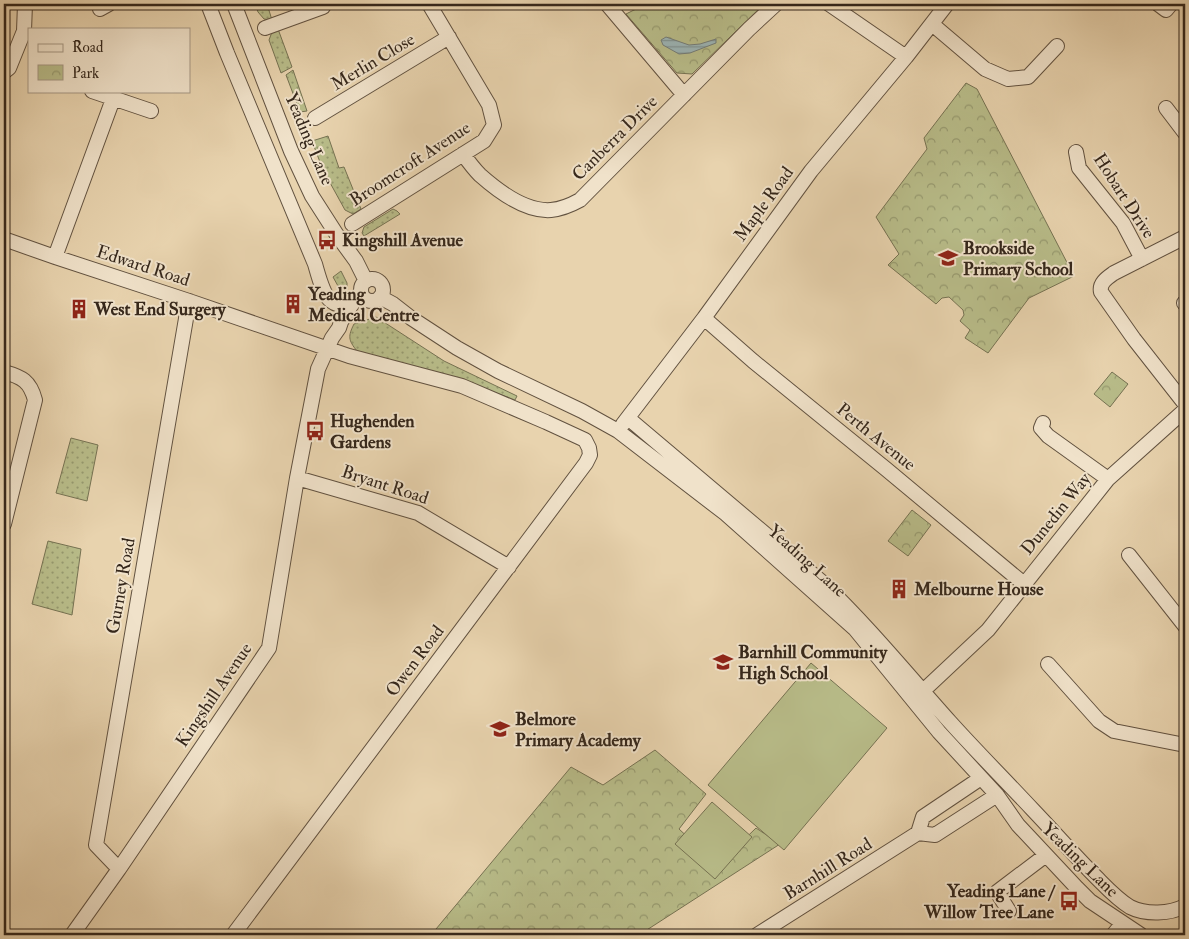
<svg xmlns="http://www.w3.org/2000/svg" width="1189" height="939" viewBox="0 0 1189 939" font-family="'IM FELL Double Pica',serif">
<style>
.grass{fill:url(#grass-dots);stroke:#767252}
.park{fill:url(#park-crowns);stroke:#767252}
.pitch{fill:#b8bc89;stroke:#767252}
.water{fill:url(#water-rules);stroke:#737c78}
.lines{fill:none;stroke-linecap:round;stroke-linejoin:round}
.minor-casing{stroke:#625240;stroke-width:16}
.minor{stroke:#f0e2ca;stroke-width:14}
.labels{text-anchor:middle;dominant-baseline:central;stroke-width:4;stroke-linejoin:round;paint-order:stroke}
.street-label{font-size:18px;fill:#35271b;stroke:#f0e2ca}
.poi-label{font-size:18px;font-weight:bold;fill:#35271b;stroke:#f0e2ca;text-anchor:start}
</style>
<defs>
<pattern id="grass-dots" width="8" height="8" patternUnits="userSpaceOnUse" patternTransform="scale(1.25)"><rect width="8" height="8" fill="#b8bc89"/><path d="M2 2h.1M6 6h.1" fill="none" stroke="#96996f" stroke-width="1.8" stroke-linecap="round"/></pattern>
<pattern id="park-crowns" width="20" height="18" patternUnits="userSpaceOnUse" patternTransform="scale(1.25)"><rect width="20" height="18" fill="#b8bc89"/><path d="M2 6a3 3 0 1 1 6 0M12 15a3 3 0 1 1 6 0" fill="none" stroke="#96996f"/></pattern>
<pattern id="water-rules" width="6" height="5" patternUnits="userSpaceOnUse" patternTransform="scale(1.25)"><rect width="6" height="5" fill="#9cb5b6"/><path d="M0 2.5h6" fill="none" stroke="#809393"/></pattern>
</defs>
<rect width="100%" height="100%" fill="#e8d3ae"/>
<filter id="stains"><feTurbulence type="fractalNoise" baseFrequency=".004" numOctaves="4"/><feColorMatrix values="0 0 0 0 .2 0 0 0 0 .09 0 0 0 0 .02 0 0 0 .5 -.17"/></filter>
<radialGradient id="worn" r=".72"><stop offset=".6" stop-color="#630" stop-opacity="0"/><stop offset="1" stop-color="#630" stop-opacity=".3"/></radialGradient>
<path class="grass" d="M255 4H267L272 20 264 19 258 12Z
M278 29 292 67 281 73 269 40 272 32Z
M293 70 307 111 300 112 286 75Z
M328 136 339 168 344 167 361 209 353 214 345 210 323 170 312 141Z
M393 209 397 211 400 214 364 236 362 233 364 227Z
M341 271 347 283V289L338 286 333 277Z
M376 317 444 361 517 396 515 400 456 378 357 351C348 340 348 336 354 324Z
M71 438 98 445 87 501 56 493Z
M48 541 81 549 72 615 32 604Z"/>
<path class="park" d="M646 4H764L692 74 677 73 626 14Z
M966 83 977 89 1074 276 1029 298 988 353 965 338 970 330 960 321 964 315 963 310 949 297 942 298 936 304 888 265 899 254 876 217 927 149 924 138Z
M1112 372 1128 384 1110 407 1094 394Z
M912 510 931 525 908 556 888 541Z
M655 750 706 794 679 829 718 865 756 828 780 844 639 935H431L571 767 603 785Z"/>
<path class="pitch" d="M811 663 887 728 784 850 708 785Z
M712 802 752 837 715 879 675 844Z"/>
<path class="water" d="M666 37 689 45 700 44 716 39V43L690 53 679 54 663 45 661 40Z"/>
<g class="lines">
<defs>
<path id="minor" d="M208 4 227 53 315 264C318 274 323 295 331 301 336 305 343 306 350 307
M234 4 291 151 312 196 337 235 356 261 366 281
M607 4 684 95
M829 4 906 57
M1158 4 1166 10 1171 4
M100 9 109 4
M932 24 985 69 1008 79 1028 77 1057 46
M265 28 323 7
M4 72 9 68 24 31 25 4
M92 91 151 111
M1166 108 1185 133
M315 118 449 37
M1076 152 1079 168 1123 223 1142 259
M463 154C468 161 474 169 480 175 498 191 526 212 551 210 562 209 571 205 580 200L749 29 776 4
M352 224 484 141 494 125 489 105 429 4
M1185 237 1114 273C1107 278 1099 283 1101 292L1134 339 1185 404
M4 239 55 257 189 301 349 356 462 386 546 422 585 440 589 448 590 455 586 463 233 935
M55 257 113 99
M361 290a11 11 0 1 1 22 0a11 11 0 1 1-22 0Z
M380 297 393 304 411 318 457 348 498 371 582 411 618 431 726 514 855 629 939 732 997 795 1018 825 1077 888 1090 901 1141 935
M1184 303 1185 304
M704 318 753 361 886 469 1024 584
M4 372C22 377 30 381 35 400L4 524
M628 418 822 582C868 626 908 675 950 722 977 752 1006 781 1033 810 1054 832 1074 855 1096 877 1106 887 1117 899 1130 907 1146 915 1170 914 1185 906
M1043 423 1041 428 1048 436 1108 479
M623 424 704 318 811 171 906 57 947 4
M297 478 418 513 509 567
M1129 555 1185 626
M1048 664 1099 721 1114 731 1185 745
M923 691 988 630 1108 479 1185 410
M981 778 923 817 918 833 935 835 997 795
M119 869 96 845 189 301
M1009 911 997 892 1046 855
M72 935 119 869 269 648 297 478 318 369 332 338 339 328 341 322 350 307 361 292
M757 935 918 833
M1113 935 1122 924"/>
</defs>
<use href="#minor" class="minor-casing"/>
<use href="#minor" class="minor"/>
</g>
<defs>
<symbol id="bus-bare" viewBox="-9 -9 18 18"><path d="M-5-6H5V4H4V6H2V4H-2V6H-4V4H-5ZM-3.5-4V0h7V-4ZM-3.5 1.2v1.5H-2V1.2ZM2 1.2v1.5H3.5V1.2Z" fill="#8f2418" stroke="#f0e2ca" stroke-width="2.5" paint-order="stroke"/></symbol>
<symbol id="school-bare" viewBox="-9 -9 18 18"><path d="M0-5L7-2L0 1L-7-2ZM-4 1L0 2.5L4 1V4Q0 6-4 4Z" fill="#8f2418" stroke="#f0e2ca" stroke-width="2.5" paint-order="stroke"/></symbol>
<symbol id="building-bare" viewBox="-9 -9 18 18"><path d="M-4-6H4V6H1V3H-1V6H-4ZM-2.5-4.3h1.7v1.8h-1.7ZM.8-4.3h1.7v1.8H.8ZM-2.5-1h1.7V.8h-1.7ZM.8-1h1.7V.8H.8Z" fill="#8f2418" stroke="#f0e2ca" stroke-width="2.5" paint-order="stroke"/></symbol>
</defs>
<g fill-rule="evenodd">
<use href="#bus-bare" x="313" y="226" width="28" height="28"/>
<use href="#school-bare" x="934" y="244" width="28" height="28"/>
<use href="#building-bare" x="279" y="290" width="28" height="28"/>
<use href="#building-bare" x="65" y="295" width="28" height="28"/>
<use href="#bus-bare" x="301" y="417" width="28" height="28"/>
<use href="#building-bare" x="885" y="575" width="28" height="28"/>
<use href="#school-bare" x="709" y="648" width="28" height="28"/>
<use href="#school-bare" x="486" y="715" width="28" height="28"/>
<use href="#bus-bare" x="1055" y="887" width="28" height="28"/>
</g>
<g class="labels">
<g class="street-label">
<text transform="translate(373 62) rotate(-31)">Merlin Close</text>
<text transform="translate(615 138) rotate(-45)">Canberra Drive</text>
<text transform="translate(309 139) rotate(67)">Yeading Lane</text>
<text transform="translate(410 164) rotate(-33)">Broomcroft Avenue</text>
<text transform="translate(1124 196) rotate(57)">Hobart Drive</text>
<text transform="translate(764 204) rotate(-54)">Maple Road</text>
<text transform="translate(143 266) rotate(18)">Edward Road</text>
<text transform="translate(876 437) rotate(39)">Perth Avenue</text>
<text transform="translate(385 485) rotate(18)">Bryant Road</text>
<text transform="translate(1056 514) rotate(-51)">Dunedin Way</text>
<text transform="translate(807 561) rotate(42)">Yeading Lane</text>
<text transform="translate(121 586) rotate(-80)">Gurney Road</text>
<text transform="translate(415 661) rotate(-53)">Owen Road</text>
<text transform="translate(214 695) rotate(-56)">Kingshill Avenue</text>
<text transform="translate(1080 860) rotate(44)">Yeading Lane</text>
<text transform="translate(828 869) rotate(-32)">Barnhill Road</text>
</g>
<g class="poi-label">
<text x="342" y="240">Kingshill Avenue</text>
<text x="963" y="248">Brookside<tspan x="963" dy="21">Primary School</tspan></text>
<text x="308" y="294">Yeading<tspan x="308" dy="21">Medical Centre</tspan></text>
<text x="94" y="309">West End Surgery</text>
<text x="330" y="421">Hughenden<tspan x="330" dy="21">Gardens</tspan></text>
<text x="914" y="589">Melbourne House</text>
<text x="738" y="652">Barnhill Community<tspan x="738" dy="21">High School</tspan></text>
<text x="515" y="719">Belmore<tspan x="515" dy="21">Primary Academy</tspan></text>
<text x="1054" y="891" text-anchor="end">Yeading Lane /<tspan x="1054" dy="21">Willow Tree Lane</tspan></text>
</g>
</g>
<rect width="1189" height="939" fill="none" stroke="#e8d3ae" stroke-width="20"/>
<rect x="5" y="5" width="1179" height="929" fill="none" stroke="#35271b" stroke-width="2.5"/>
<rect x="10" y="10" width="1169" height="919" fill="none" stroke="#35271b"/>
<rect x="28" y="28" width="162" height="65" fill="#f0e2ca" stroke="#a59784"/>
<rect x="38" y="44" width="25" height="8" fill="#f0e2ca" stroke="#a59784"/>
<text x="72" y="52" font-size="15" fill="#35271b">Road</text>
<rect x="38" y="65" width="25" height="15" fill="url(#park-crowns)" stroke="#a59784"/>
<text x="72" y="78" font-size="15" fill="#35271b">Park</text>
<rect width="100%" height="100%" filter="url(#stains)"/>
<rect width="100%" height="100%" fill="url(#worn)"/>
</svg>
